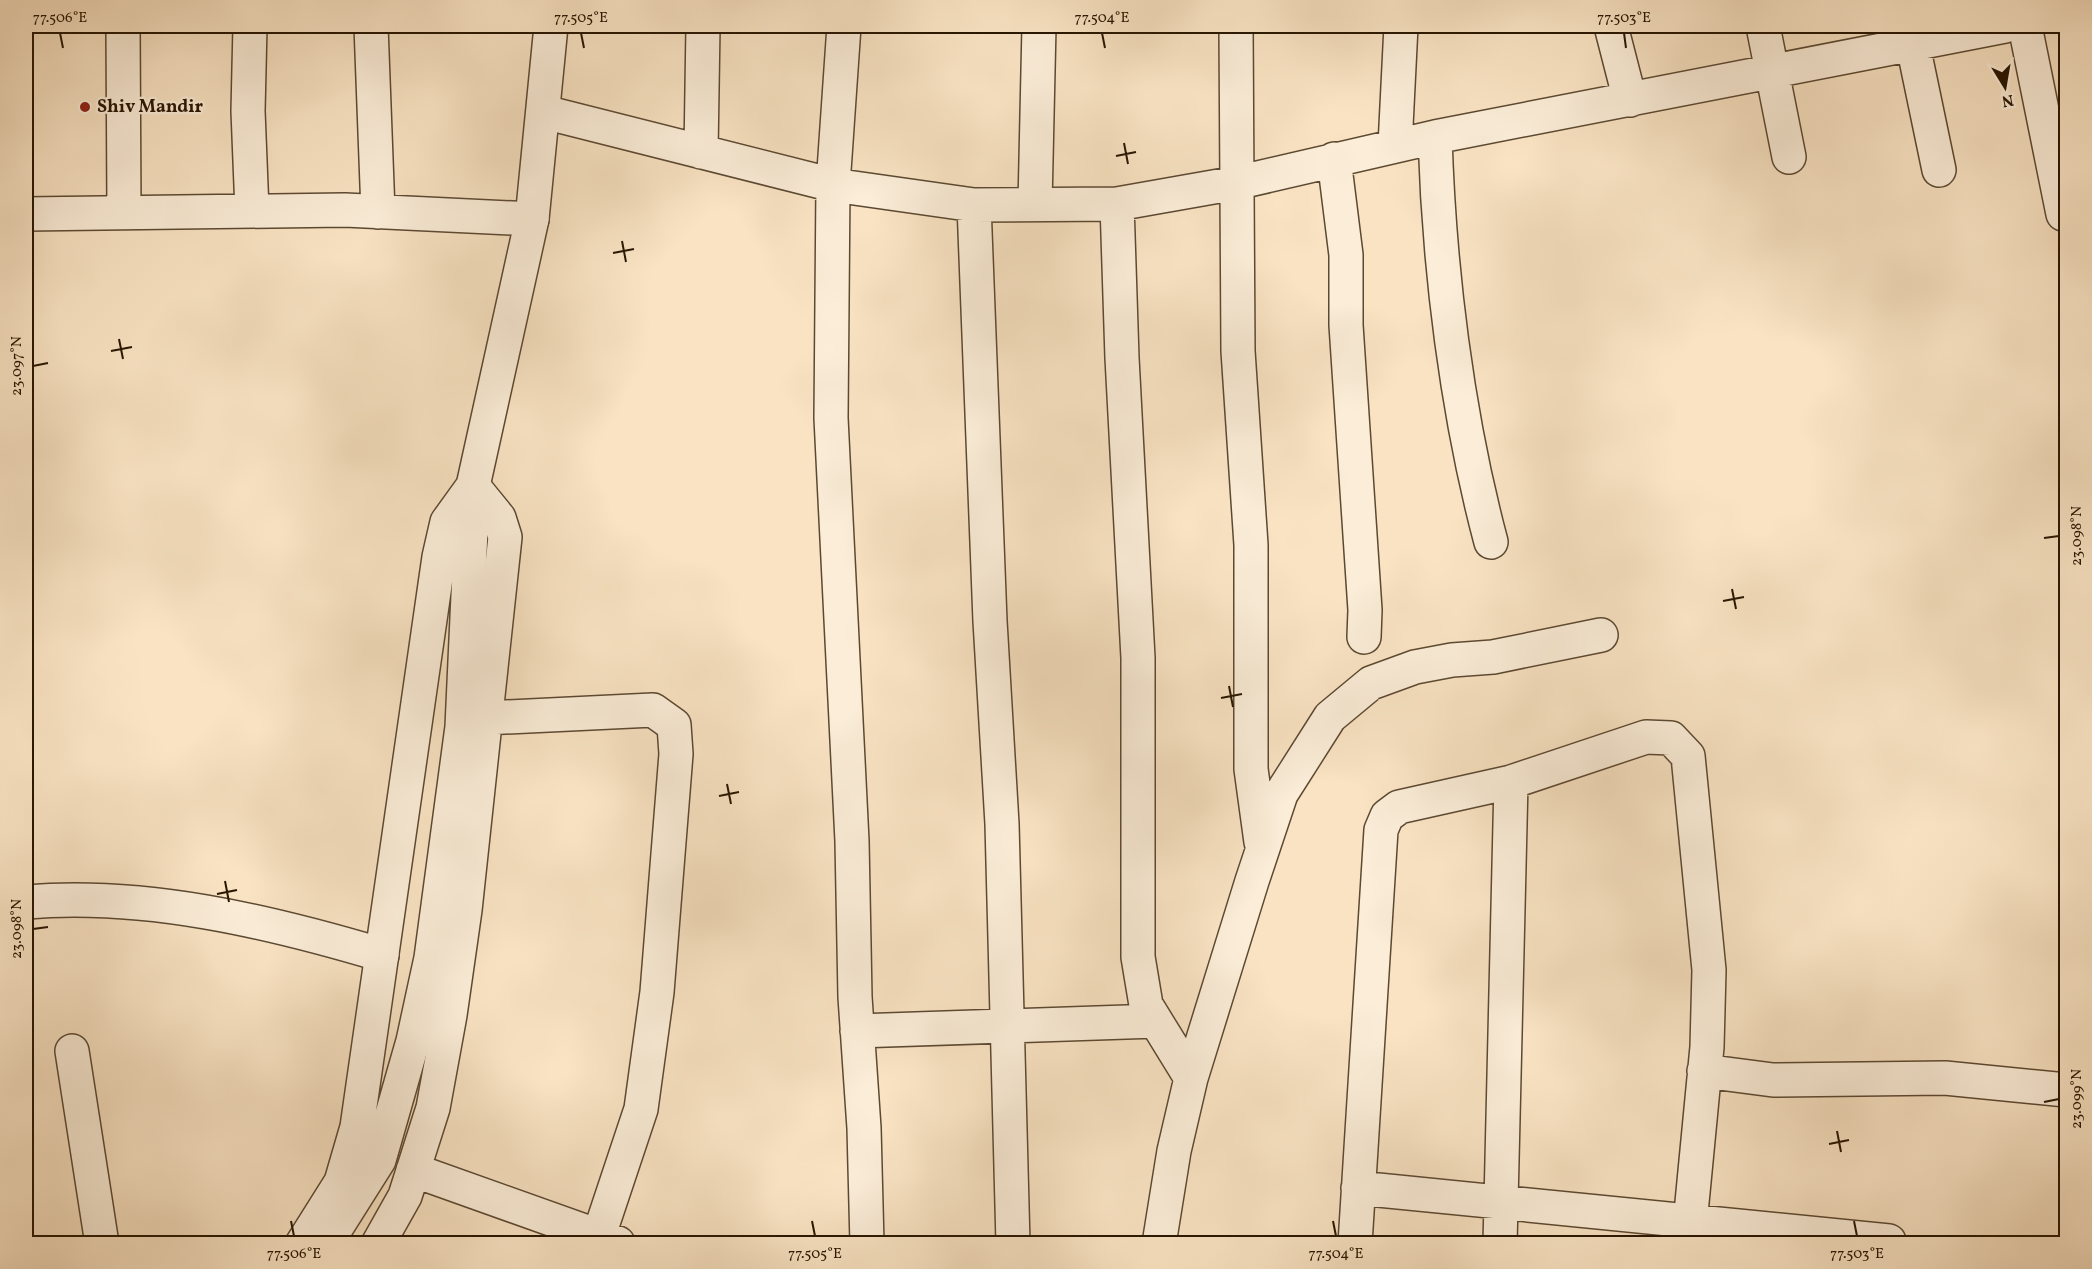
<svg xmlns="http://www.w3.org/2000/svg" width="2092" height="1269" viewBox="0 0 2092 1269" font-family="Vollkorn,serif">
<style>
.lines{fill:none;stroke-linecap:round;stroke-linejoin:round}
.minor-casing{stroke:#5c4932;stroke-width:36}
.tertiary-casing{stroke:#5c4932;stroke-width:36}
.minor{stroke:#fbedd8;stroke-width:33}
.tertiary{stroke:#fbedd8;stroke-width:33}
.ticks{fill:none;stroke:#281601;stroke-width:2}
.poi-dot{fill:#8f2418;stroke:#fbedd8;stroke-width:2}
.labels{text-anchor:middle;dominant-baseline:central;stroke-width:4.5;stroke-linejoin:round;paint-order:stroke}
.poi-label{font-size:18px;font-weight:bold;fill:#281601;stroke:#fbedd8;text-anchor:start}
.neatline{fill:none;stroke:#281601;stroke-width:2}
.ticks-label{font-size:15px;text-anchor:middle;fill:#281601}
</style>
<rect width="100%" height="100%" fill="#f9e3c3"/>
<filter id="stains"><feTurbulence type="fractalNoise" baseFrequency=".00333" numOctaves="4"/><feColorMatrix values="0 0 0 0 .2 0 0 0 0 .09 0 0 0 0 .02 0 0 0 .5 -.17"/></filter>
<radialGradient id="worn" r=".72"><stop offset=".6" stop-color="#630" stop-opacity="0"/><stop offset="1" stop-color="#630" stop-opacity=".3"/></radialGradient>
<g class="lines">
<defs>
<path id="minor" d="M123 26 124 212
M250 26 248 111 252 211
M371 26 378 212
M844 26 833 185 831 418 852 841 855 997 864 1128 867 1244
M1236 26 1238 351 1251 545V769L1261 842
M1611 26 1630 100
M1763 26 1789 157
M1909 26 1939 170
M2025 26 2063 214
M544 112 833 185 974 205 1117 204 1236 183 1435 137 2005 26
M1435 137C1439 269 1457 415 1491 542
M1395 146 1401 26
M701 152 703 26
M1334 159 1346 255V325L1365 610 1364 637
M1035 204 1039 26
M1117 204 1122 358 1138 658V957L1146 1005 1191 1078
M974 205 990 621 1002 824 1013 1244
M26 214 345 210 532 219
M486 718 653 710 674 725 676 754 657 992 641 1109 599 1235
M26 902C145 892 268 921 382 955
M857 1031 1156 1021
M72 1051 102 1244
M1704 1071 1773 1080 1945 1078 2066 1090
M413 1170 618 1243
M1358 1188 1889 1241
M378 1244 405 1196 433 1108 450 1015 465 910 505 537 499 518 473 486
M1159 1244 1174 1151 1191 1078 1252 881 1281 794 1330 717 1371 683 1415 667 1452 660 1493 657 1601 635
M1355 1244 1381 830 1387 816 1399 807 1511 782 1646 737 1671 738 1688 756 1709 970 1707 1047 1688 1244
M1500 1244 1511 782"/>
<path id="tertiary" d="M302 1244 341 1182 357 1127 439 557 447 522 473 486
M326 1244 379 1160 413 1041 431 958 462 727 473 486 532 219 551 26"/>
</defs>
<use href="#minor" class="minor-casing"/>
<use href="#tertiary" class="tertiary-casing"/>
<use href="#minor" class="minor"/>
<use href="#tertiary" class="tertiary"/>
</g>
<path class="ticks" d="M60 33 63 48M581 33 584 48M1102 33 1105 48M1624 33 1626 48M1124 143 1128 164M1116 156 1136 152M622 241 626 262M613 253 634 249M119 339 123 359M111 351 132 347M33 366 48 363M2044 538 2059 536M1732 589 1736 609M1723 601 1744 597M1229 686 1233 707M1221 698 1242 694M727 784 731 804M719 796 739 792M225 881 229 902M217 894 237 890M33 929 48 927M2044 1102 2059 1099M1837 1131 1841 1152M1829 1144 1849 1140M291 1221 294 1236M812 1221 815 1236M1333 1221 1336 1236M1854 1221 1857 1236"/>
<circle class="poi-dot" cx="85" cy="107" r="6"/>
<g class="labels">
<g class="poi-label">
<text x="97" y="107">Shiv Mandir</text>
</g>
</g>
<rect width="2092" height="1269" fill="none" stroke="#f9e3c3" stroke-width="66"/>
<g transform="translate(2005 87) rotate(169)" stroke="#fbedd8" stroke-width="4.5" paint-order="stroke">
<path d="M0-4.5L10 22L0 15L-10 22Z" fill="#281601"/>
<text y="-9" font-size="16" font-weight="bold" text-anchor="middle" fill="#281601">N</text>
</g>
<rect x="33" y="33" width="2026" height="1203" class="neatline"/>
<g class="ticks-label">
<text x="60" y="22">77.506°E</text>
<text x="581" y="22">77.505°E</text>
<text x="1102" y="22">77.504°E</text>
<text x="1624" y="22">77.503°E</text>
<text transform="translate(16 366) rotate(-90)" y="5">23.097°N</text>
<text transform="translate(2076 536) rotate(-90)" y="5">23.098°N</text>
<text transform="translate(16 929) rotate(-90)" y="5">23.098°N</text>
<text transform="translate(2076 1099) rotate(-90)" y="5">23.099°N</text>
<text x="294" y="1258">77.506°E</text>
<text x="815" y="1258">77.505°E</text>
<text x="1336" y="1258">77.504°E</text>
<text x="1857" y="1258">77.503°E</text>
</g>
<rect width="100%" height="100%" filter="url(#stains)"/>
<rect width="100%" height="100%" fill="url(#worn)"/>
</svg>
